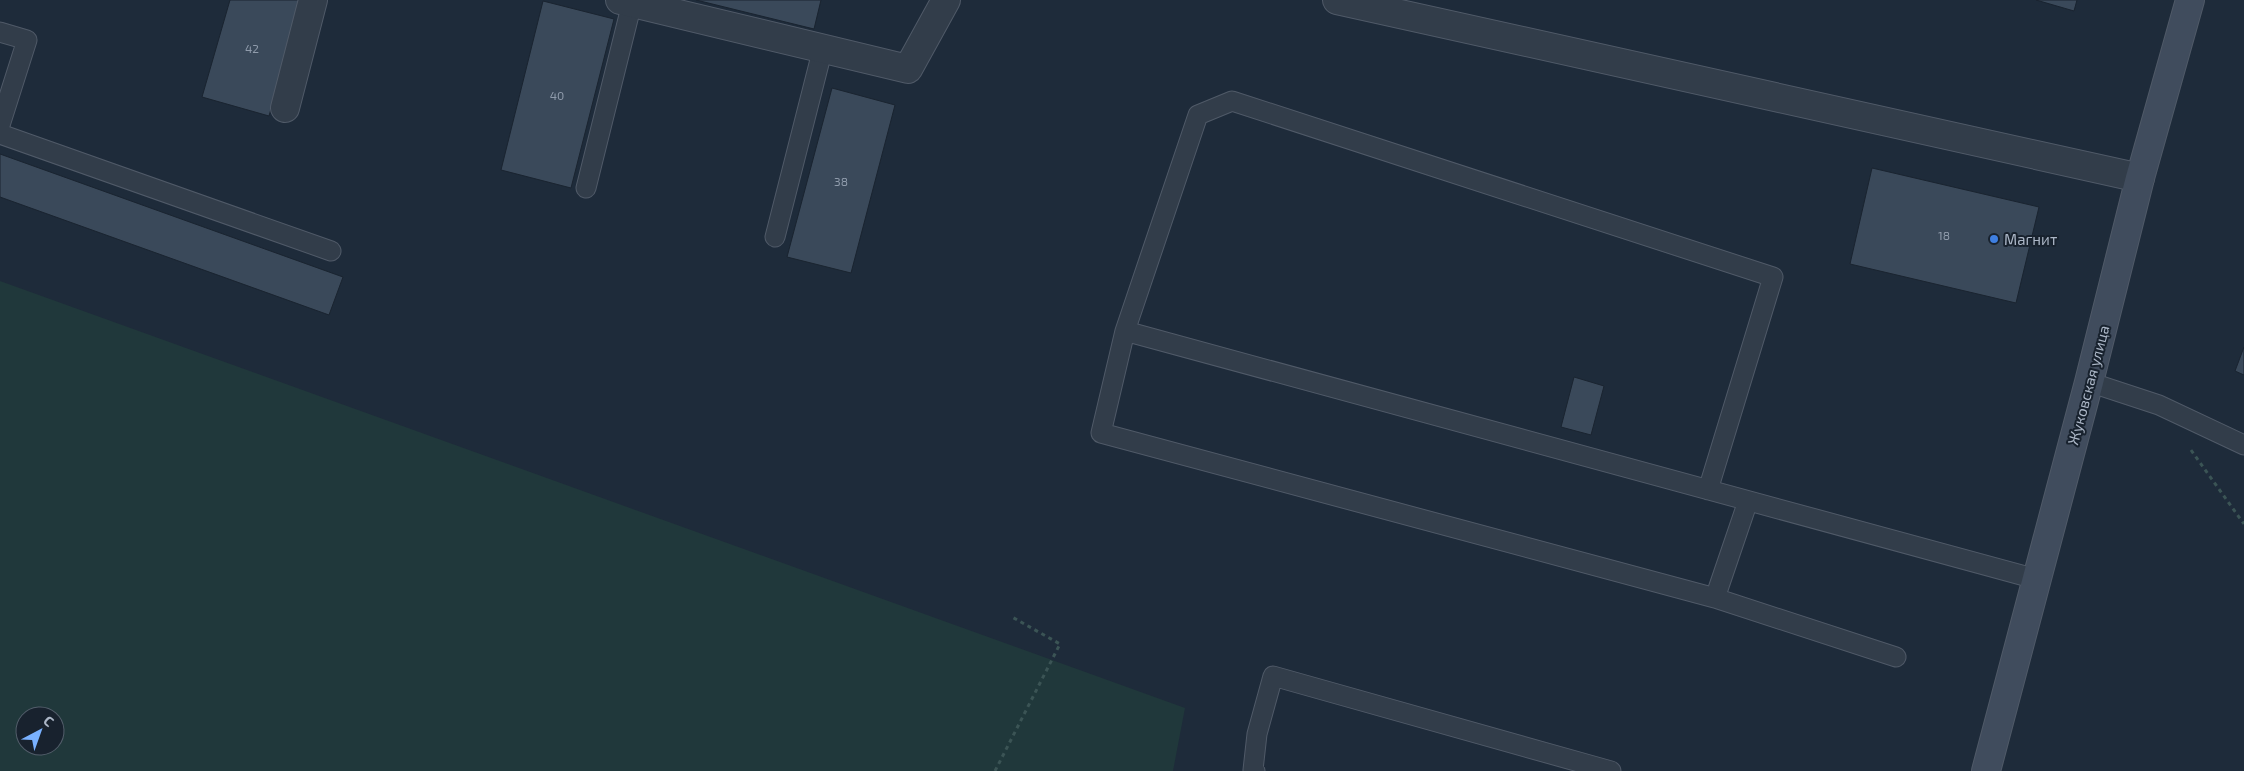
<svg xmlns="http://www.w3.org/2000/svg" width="2244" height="771" viewBox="0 0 2244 771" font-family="'Exo 2',sans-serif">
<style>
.green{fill:#20383b;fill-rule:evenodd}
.building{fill:#3a495a;stroke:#1a2430}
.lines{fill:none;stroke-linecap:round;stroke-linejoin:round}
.lane-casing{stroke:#505a68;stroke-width:21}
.street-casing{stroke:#505a68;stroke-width:30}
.secondary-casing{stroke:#505a68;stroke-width:30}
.path{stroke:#3b5455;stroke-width:3;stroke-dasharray:4 4;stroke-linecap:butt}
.lane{stroke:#323d4a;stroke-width:19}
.street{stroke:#323d4a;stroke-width:28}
.secondary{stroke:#404c5d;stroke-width:28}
.shop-dot{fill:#3f7fe0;stroke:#18222e;stroke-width:2}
.labels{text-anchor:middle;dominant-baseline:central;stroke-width:4;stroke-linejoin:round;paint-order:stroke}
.number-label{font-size:12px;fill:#909cac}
.poi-label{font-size:15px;fill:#acb7c7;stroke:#18222e;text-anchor:start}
.street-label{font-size:15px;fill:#acb7c7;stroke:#18222e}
</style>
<rect width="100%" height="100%" fill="#1e2b3a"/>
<path class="green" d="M0 281 1185 708 1173 771H0ZM25 716H55V746H25Z"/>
<path class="building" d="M230 0H302L269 116 202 97Z
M696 0H821L814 29Z
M2036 0H2077L2074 11Z
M543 1 614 19 571 188 501 170Z
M832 88 895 105 851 273 787 257Z
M0 154 343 277 329 315 0 197Z
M1872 168 2039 207 2016 303 1850 264Z
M2244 347V375L2235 371Z
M1574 377 1604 386 1591 435 1561 427Z"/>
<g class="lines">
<defs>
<path id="lane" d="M0 32 27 40 0 125
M0 134 331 251
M586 188 632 3
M775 237 823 48
M1125 331 1101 433 1715 598
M2089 382 2159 405 2244 445
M1708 490 1773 277 1232 101 1198 115 1125 331 2036 579
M1748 501 1715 598 1896 657
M1255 771 1253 770 1257 734 1273 676 1611 771"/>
<path id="street" d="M620 0 908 69 946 0
M1337 0 2140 178
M285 108 313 0"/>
<path id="secondary" d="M1986 771 2089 382 2140 178 2190 0"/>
</defs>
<use href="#lane" class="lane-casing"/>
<use href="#street" class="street-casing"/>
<use href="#secondary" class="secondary-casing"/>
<path class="path" d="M2191 450 2244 524
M995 771 1060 644 1012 617"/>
<use href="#lane" class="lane"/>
<use href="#street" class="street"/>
<use href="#secondary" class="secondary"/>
</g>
<circle class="shop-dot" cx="1994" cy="239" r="5"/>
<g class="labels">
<g class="number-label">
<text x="252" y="48">42</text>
<text x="557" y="95">40</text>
<text x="841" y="181">38</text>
<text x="1944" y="235">18</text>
</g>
<g class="poi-label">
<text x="2004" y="239">Магнит</text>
</g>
<g class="street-label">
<text transform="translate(2088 385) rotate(-75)">Жуковская улица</text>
</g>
</g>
<g transform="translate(40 731) rotate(41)"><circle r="24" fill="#18222e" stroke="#535e6b"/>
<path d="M0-4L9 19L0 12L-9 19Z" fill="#79b1ff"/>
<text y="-8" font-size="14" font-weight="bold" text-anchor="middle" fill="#acb7c7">С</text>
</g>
</svg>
